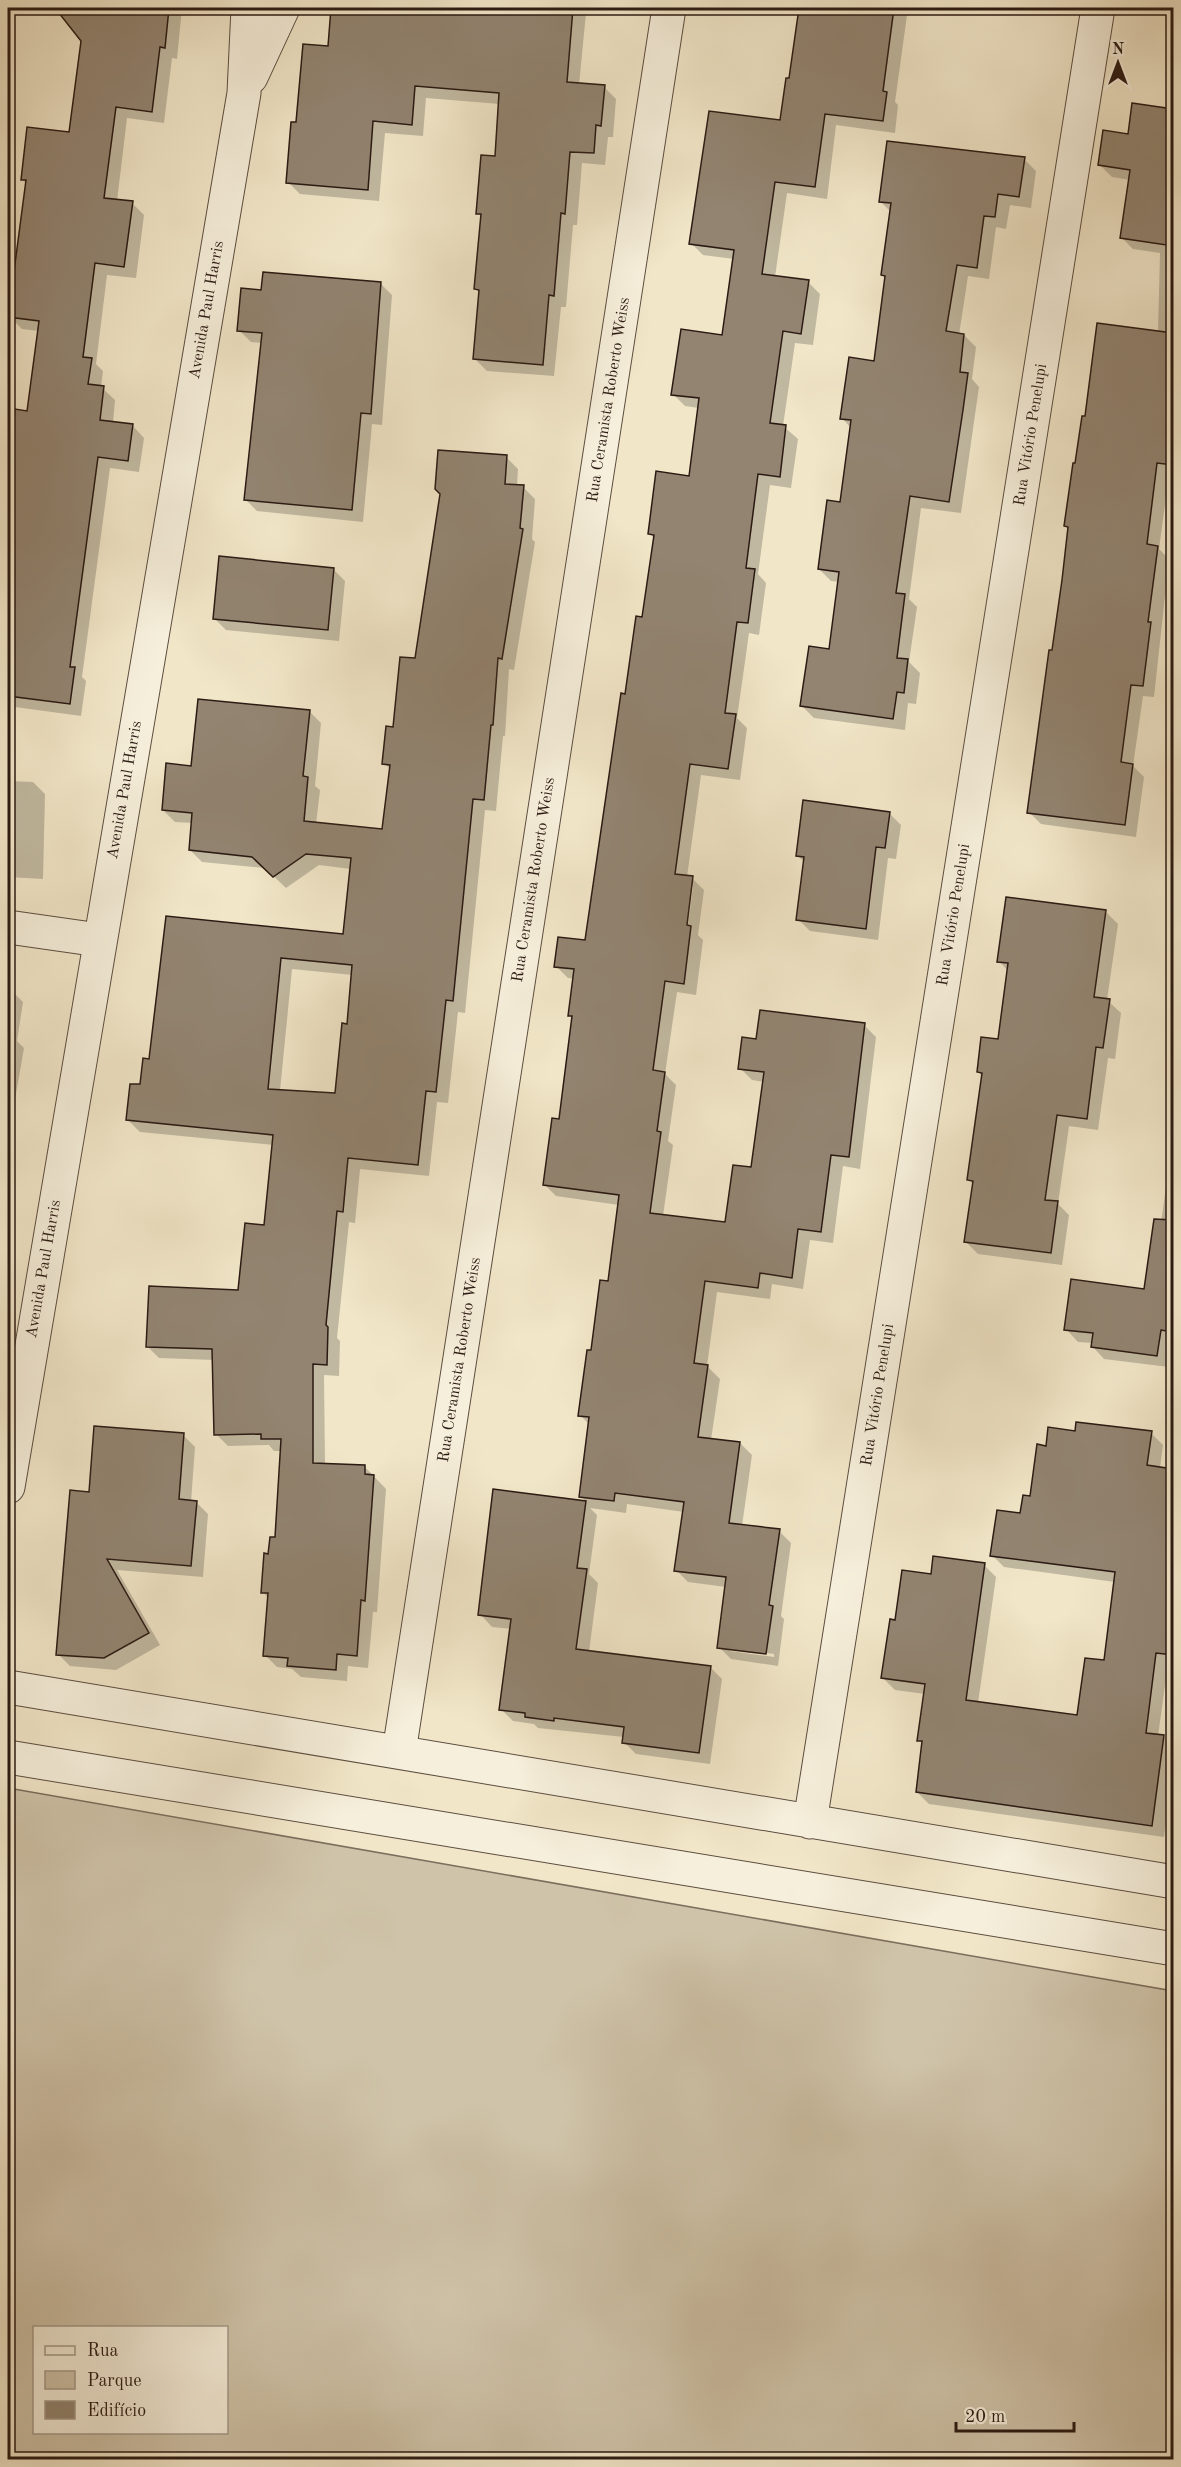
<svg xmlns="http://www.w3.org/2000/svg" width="1181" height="2467" viewBox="0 0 1181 2467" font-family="'Old Standard TT',serif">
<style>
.green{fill:#cfc3a9;stroke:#7d6e5e;stroke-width:1.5;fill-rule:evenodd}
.shadow{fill:#0003;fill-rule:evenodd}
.building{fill:#928471;stroke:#2b1a13;stroke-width:1.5;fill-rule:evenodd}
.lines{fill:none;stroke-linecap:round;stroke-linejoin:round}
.minor-casing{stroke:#5c4d40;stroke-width:35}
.tertiary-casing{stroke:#5c4d40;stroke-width:35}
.minor{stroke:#f6efdb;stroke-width:33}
.tertiary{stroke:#f6efdb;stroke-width:33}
.labels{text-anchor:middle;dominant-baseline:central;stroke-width:4.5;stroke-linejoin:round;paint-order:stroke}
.street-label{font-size:16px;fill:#2b1a13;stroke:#f6efdb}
</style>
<rect width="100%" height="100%" fill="#f1e6c8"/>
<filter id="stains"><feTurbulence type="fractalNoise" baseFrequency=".00333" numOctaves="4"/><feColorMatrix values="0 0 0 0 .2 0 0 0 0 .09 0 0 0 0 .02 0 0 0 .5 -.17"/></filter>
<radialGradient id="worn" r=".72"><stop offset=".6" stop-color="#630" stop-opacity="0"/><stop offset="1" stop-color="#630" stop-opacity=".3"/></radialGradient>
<path class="green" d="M8 1788 1173 1991V2459H8ZM34 2328H226V2432H34Z"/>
<path class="shadow" d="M57 8H182L177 59 172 58 164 123 127 118 117 201 132 203 144 215 136 278 107 275 96 364 103 371 101 387 115 400 113 423 132 425 144 438 139 472 110 468 82 677 86 681 81 716 8 706V483L29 412 39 331 22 329 10 317 27 184 22 179 70 133 82 40Z
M332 8H615L614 15 586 13 579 85 604 87 616 99 613 137H608L605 165 582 163 577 225H573L566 307H561L554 376 487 371 475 359 480 293 476 289 482 217 478 213 496 158 500 104 426 98 423 136 385 133 379 201 300 194 288 182 298 124 329 48Z
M800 8H908L895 102 898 105 895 133 836 125 827 199 787 193 775 277 808 282 820 294 813 345 795 343 783 426 798 439 791 488 770 485 758 574 766 583 759 635 749 633 737 718 747 728 740 780 701 775 687 877 692 878 704 890 698 935 703 940 696 995 677 992 665 1074 676 1085 668 1141 673 1145 663 1216 726 1224 753 1169 764 1082 752 1080 740 1068 757 1041 864 1025 876 1037 860 1169 843 1166 833 1243 810 1240 803 1289 772 1284 770 1299 717 1292 707 1366 720 1379 711 1440 740 1443 752 1455 742 1526 779 1531 791 1543 781 1616 784 1619 778 1666 731 1659 719 1647 726 1587 688 1582 676 1570 684 1512 627 1504 626 1513 590 1508 597 1515 589 1574 598 1583 589 1652 710 1667 722 1679 710 1764 636 1754 624 1742V1737L538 1728 534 1724 513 1721 501 1709 512 1629 492 1627 480 1614 495 1491 587 1503 581 1496 590 1425 580 1415 609 1282 619 1205 556 1196 544 1184 560 1120 573 1018 570 1015 575 979 568 978 556 966 586 942 627 696 643 619 655 539 650 534 690 477 699 408 685 406 673 394 724 337 734 259 703 255 691 243 781 122 791 80ZM690 886H693L687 933H684ZM730 1648 774 1654V1657L730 1651Z
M1134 105 1174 111V475H1169L1159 549 1169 559 1154 697 1143 696 1133 766 1144 777 1136 837 1041 824 1029 812 1069 530 1065 525 1077 465 1158 332 1160 253 1133 249 1121 237 1130 180 1112 177 1100 165 1129 136Z
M1024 159 1036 171 1031 208 1010 205 1006 229 996 227 989 279 968 276 959 335H964L976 347 972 379 979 387 961 513 921 508 909 599 917 607 909 662 920 673 916 704 908 703 905 730 814 718 802 706 830 651 840 582 831 581 819 569 841 503 851 428 842 418 875 362 886 279 882 274 891 212 880 201Z
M380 283 392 295 382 425 372 424 363 522 257 511 245 499 262 343 251 342 239 330 263 292Z
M506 457 518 469 517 486 523 487 535 499 532 539 535 542 514 670 509 669 505 736H503L496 811 485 810 465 1013 458 1012 448 1103 437 1102 429 1176 360 1169 355 1223 349 1222 337 1338 340 1341 339 1376 324 1375 325 1465 364 1466 386 1489 377 1612H373L368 1668 348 1666 347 1681 301 1677 292 1669 277 1667 265 1655 269 1599 263 1592 270 1555 277 1539 282 1451H274L269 1445 228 1446 216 1434 214 1360 159 1358 147 1346 240 1292 266 1226 274 1145 140 1132 128 1120 151 1060 167 917 345 935 351 869 319 865 286 888 265 868 202 862 190 850 193 823 175 822 163 810 193 767 309 711 321 723 315 786 320 790 316 824 384 831 391 770 384 763 416 659ZM292 969 353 975 348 1026 336 1094 280 1091Z
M333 569 345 581 339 641 226 630 214 618Z
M8 781 33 782 45 794 43 879 8 877Z
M889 813 901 825 896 859 888 858 878 940 810 931 798 919 805 863 798 856Z
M1007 899 1106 912 1118 924 1107 1000 1121 1013 1115 1059 1108 1058 1098 1130 1069 1126 1058 1204 1069 1215 1062 1265 978 1254 966 1242 974 1185 969 1180 983 1077 978 1072 999 1040 1008 971 999 961Z
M8 990H11L23 1002 17 1041 24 1048 13 1111 8 1110Z
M1174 1129V1341L1169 1367 1104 1359 1092 1346 1093 1343 1078 1342 1066 1329 1146 1290 1160 1230Z
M1076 1432 1151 1433 1163 1445 1160 1468 1174 1470V1665L1168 1664 1158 1736 1164 1737 1174 1746V1766L1164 1837 929 1804 917 1792 923 1744 919 1740 925 1694 895 1690 883 1678 896 1621 932 1576 984 1565 996 1577 978 1703 1078 1716 1105 1662 1115 1582 1004 1567 992 1555 1032 1498 1047 1447Z
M183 1435 195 1447 191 1502H196L208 1514 203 1577 117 1570 160 1645 116 1670 70 1666 58 1654 90 1493Z"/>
<path class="building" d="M55 8H169L165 48 160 47 152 112 116 107 104 198 133 201 124 267 95 263 83 357 92 358 88 384 104 386 100 420 133 424 128 461 98 457 70 667H75L70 704 8 696V475L15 409 27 411 39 321 8 317 26 180H21L27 127 69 132 81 41Z
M331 8H573L567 82 605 85 601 126 596 125 594 153 570 152 565 214 561 213 554 296 549 295 543 365 473 359 479 290 474 289 481 214H476L481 155 495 156 499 93 415 86 412 125 373 121 368 190 286 183 291 122H296L303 44 328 46Z
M799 8H894L883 91 887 92 883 121 825 114 815 187 775 182 762 274 809 280 801 334 783 331 770 423 786 425 780 477 758 474 746 568 755 569 748 623 737 622 725 713 736 714 728 769 690 764 675 874 693 876 687 925 691 926 684 984 665 981 653 1070 665 1072 657 1131 661 1132 650 1213 725 1222 733 1165 751 1167 764 1072 738 1069 742 1037 756 1039 760 1010 865 1023 849 1157 831 1155 821 1232 798 1229 792 1278 760 1273 758 1288 705 1281 694 1363 708 1365 698 1437 740 1442 729 1523 780 1529 769 1605 773 1606 766 1654 717 1648 726 1577 674 1571 684 1502 615 1493 614 1501 579 1497 589 1417 578 1416 587 1350H591L600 1280 608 1281 619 1195 543 1185 552 1118 559 1119 572 1016H568L574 969 554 967 558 937 585 940 621 693 625 694 636 616 642 617 654 535 648 534 656 471 689 476 699 398 671 395 681 329 722 335 734 250 689 244 709 111 780 120 786 78H789Z
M1132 103 1173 109V246L1120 238 1130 170 1098 165 1103 130 1128 134Z
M887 141 1025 157 1019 197 998 194 995 217 984 216 977 268 957 265 946 331 964 334 960 372 968 373 963 410 949 502 910 496 896 593 905 594 897 658 908 659 904 693 897 692 893 719 800 706 809 646 829 649 839 572 818 569 827 500 840 502 851 420 840 419 849 357 874 361 885 276 881 275 891 203 879 202Z
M263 272 381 282 371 414 361 413 352 510 244 500 262 333 237 331 241 288 261 290Z
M1097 323 1173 333V465L1157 463 1147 544 1158 546 1148 622H1151L1143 686 1131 685 1121 762 1133 764 1125 825 1027 813 1049 650H1052L1062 580 1068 527 1064 526 1073 463H1075L1082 416H1085Z
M438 450 507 455 505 484 524 485 520 528 523 529 502 659 498 658 493 725H491L484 800 473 799 453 1001 446 1000 436 1092 426 1091 418 1165 348 1158 343 1212 337 1211 326 1325 328 1327 327 1365 313 1364V1463L365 1465V1474L374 1475 365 1601 361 1600 357 1656 337 1654 336 1670 287 1666 288 1658 263 1656 268 1593H261L264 1553 268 1554 270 1537H275L281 1439H261V1434L214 1435 212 1349 146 1347 149 1286 238 1290 245 1223 264 1225 273 1135 126 1120 130 1084H140L143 1058 149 1059 166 916 343 934 351 858 306 854 273 877 252 857 189 850 192 813 162 810 166 763 191 766 198 699 310 710 303 776 308 777 304 821 382 829 390 765 382 764 386 726 393 727 400 657 415 658 440 494 435 489ZM281 958 352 965 347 1024 342 1023 335 1093 268 1089Z
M219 556 334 568 328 630 213 619Z
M803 800 890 812 885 848 876 847 866 929 796 920 804 857 796 856Z
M1006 897 1106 910 1094 997 1110 999 1103 1048 1096 1047 1087 1119 1057 1115 1045 1200 1058 1201 1051 1253 964 1242 973 1181 967 1180 982 1073 977 1072 981 1037 998 1039 1008 963 997 962Z
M1154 1219 1173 1220V1332L1161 1330 1157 1356 1091 1347 1093 1333 1064 1330 1071 1279 1144 1289Z
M1076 1422 1152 1431 1147 1465 1173 1469V1544L1167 1591 1173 1592V1655L1156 1653 1146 1733 1164 1735 1152 1826 916 1792 922 1741H917L925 1684 881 1678 890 1619 895 1620 902 1570 931 1574 933 1556 985 1563 966 1700 1077 1715 1085 1658 1104 1660 1115 1572 990 1556 997 1510 1020 1513 1023 1495 1030 1496 1037 1444 1046 1446 1048 1427 1075 1431Z
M94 1426 184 1433 179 1499 197 1501 191 1566 107 1559 149 1633 104 1658 56 1655 70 1490 89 1492Z
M493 1489 586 1501 577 1568 587 1569 576 1649 711 1666 699 1753 622 1743 624 1727 554 1718V1721L525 1717V1713L499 1710 511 1619 478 1615Z"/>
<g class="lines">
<defs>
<path id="minor" d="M251 77 283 8
M8 927 99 940
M8 1487 244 93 248 8
M8 1687 1174 1882
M399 1752 669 8
M810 1822 1098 8"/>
<path id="tertiary" d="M8 1757 1174 1949"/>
</defs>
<use href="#minor" class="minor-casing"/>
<use href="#tertiary" class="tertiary-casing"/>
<use href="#minor" class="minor"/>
<use href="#tertiary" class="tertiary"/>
</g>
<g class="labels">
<g class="street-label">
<text transform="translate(207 310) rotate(-80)">Avenida Paul Harris</text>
<text transform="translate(609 400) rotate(-81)">Rua Ceramista Roberto Weiss</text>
<text transform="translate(1031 435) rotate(-81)">Rua Vitório Penelupi</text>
<text transform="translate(125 790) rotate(-80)">Avenida Paul Harris</text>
<text transform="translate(534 880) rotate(-81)">Rua Ceramista Roberto Weiss</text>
<text transform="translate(954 915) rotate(-81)">Rua Vitório Penelupi</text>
<text transform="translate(44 1269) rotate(-80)">Avenida Paul Harris</text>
<text transform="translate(460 1360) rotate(-81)">Rua Ceramista Roberto Weiss</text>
<text transform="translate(878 1395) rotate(-81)">Rua Vitório Penelupi</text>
</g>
</g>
<rect width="1181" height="2467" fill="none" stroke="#f1e6c8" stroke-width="30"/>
<rect x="9" y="9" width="1163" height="2449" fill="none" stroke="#2b1a13" stroke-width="3"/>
<rect x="15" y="15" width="1151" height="2437" fill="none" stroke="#2b1a13" stroke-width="1.5"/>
<rect x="33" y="2326" width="195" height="108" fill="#f6efdb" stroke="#a59a8b" stroke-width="1.5"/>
<rect x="45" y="2346" width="30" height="9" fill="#f6efdb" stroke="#a59a8b" stroke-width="1.5"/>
<text x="87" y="2356" font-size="18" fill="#2b1a13">Rua</text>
<rect x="45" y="2371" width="30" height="18" fill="#cfc3a9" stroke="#a59a8b" stroke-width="1.5"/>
<text x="87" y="2386" font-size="18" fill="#2b1a13">Parque</text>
<rect x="45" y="2401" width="30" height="18" fill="#928471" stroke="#a59a8b" stroke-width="1.5"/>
<text x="87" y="2416" font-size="18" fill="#2b1a13">Edifício</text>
<g transform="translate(1118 63)" stroke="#f6efdb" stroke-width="4.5" paint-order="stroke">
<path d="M0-4.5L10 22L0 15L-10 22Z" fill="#2b1a13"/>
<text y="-9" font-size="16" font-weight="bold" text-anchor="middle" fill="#2b1a13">N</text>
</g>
<path d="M956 2422v9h118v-9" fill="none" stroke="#2b1a13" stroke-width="3"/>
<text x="965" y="2422" font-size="18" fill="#2b1a13" stroke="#f6efdb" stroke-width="4.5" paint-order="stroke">20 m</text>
<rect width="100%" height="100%" filter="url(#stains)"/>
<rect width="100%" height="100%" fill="url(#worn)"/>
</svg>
